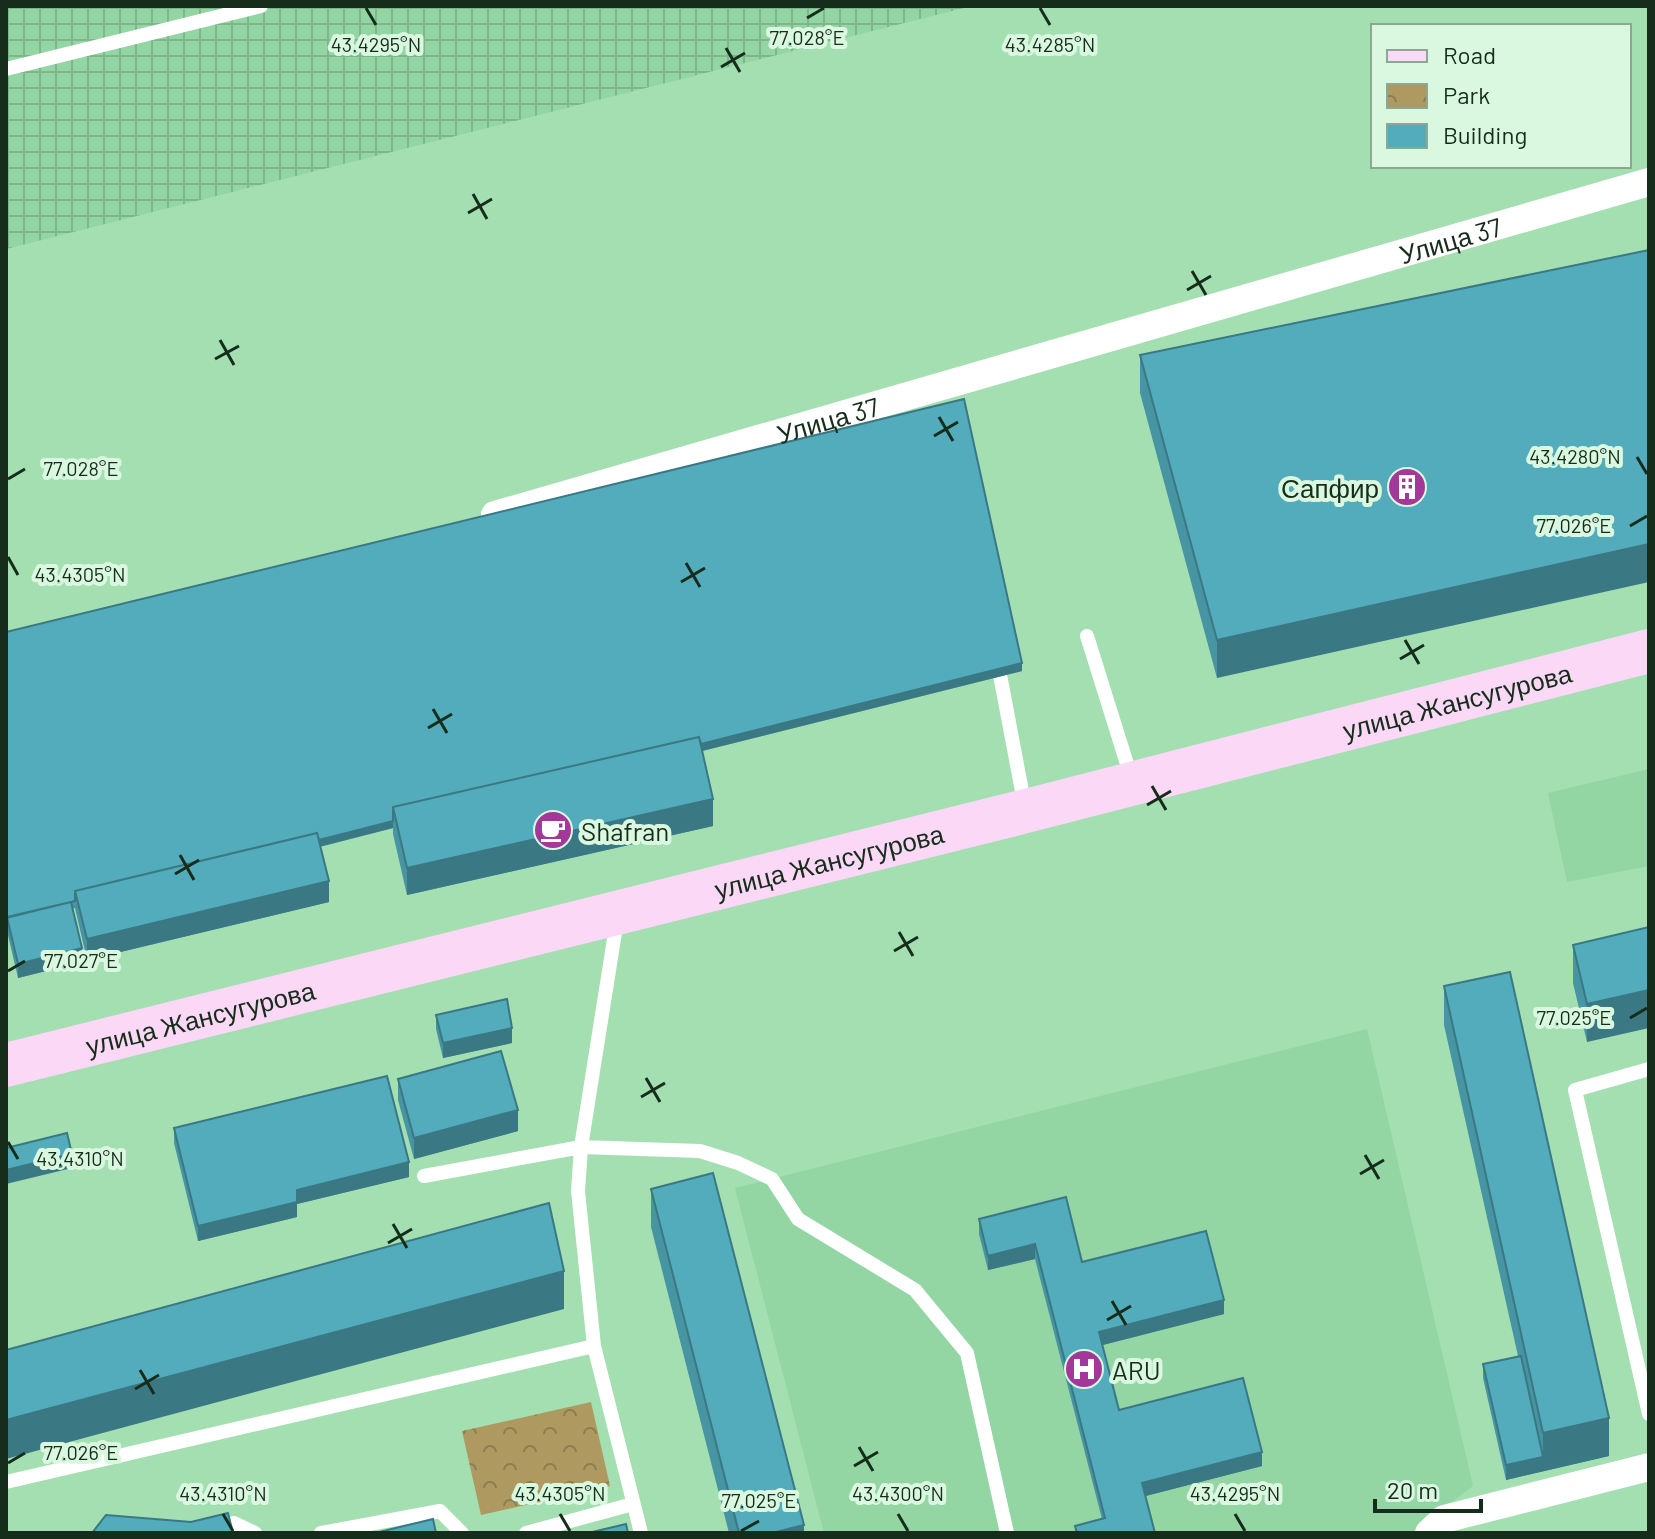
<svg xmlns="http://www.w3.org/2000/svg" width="1655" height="1539" viewBox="0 0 1655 1539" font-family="Barlow,sans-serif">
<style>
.built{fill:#93d5a3}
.industrial{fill:url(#industrial-grid)}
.park{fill:url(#park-crowns)}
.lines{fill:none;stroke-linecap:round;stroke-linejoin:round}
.service{stroke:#fff;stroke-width:14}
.minor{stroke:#fff;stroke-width:28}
.primary{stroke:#fbd9f6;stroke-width:44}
.wall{fill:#4794a2}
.shaded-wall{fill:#3a7884}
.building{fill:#53acbc;stroke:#3a7884;stroke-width:2}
.ticks{fill:none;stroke:#162d1c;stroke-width:3}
.labels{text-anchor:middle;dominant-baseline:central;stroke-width:8;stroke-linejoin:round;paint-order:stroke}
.street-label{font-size:26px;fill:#162d1c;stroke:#daf8e0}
.poi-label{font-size:26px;fill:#162d1c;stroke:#daf8e0;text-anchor:start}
.ticks-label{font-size:20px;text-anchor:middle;fill:#162d1c;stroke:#daf8e0;stroke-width:8;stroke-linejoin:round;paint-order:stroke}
</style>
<defs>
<pattern id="industrial-grid" width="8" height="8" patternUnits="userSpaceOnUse" patternTransform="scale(2)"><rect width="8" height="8" fill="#93d5a3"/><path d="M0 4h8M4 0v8" fill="none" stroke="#7eb78c"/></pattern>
<pattern id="park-crowns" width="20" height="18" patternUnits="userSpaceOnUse" patternTransform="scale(2)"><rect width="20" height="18" fill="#ae9a60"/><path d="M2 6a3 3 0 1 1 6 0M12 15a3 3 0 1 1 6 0" fill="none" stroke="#8d7e4e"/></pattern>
</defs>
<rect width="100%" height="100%" fill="#a3dfb1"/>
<path class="built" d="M1649 769V866L1567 882 1548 793Z
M1367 1029 1473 1486 1411 1533H824L735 1188Z"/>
<path class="industrial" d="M6 6H972L6 249Z"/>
<path class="park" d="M591 1402 610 1486 481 1515 462 1431Z"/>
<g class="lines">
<path class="service" d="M6 69 261 6
M1087 636 1132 780
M997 659 1025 807
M617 920 581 1147 578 1191 594 1346 641 1533
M1649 1069 1575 1090 1649 1414
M424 1176 581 1147 700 1151 738 1163 772 1179 798 1219 915 1290 967 1353 1007 1533
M6 1482 594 1346
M192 1533 234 1523 255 1533
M321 1533 440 1511 462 1533
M526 1533 633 1504"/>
<g class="minor">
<path id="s1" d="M495 515 1649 182"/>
<path d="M1429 1533 1444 1519 1649 1467"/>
</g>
<path class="primary" id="s2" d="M6 1065 1026 811 1649 651"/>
</g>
<path class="wall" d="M1649 250 1217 678 1140 393V355Z
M6 632 1022 671 702 751 713 826 407 895 393 834V828L320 847 329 902 87 960 75 908 72 909 82 962 18 978 7 931Z
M1649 927 1587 1042 1573 983V945Z
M1444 986 1609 1456 1506 1480 1483 1378V1364L1518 1356 1444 1025Z
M436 1015 512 1043 443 1058 436 1029Z
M398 1079 518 1131 414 1159 398 1100Z
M174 1128 409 1177 297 1204V1217L198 1241 174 1143Z
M651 1189 804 1533H729L651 1227Z
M979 1219 1082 1262 1224 1314 1102 1345 1119 1410 1262 1466 1145 1496 1155 1533H1075V1526L1102 1519 1035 1259 988 1270 979 1234Z"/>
<path class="shaded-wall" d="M1649 544V582L1217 678V640Z
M1022 663V671L398 827 396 820Z
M713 799V826L407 895V868Z
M393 821V828L79 907 77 900Z
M329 881V902L87 960V939Z
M82 948V962L18 978V964Z
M1649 990V1028L1587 1042V1004Z
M512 1028V1043L443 1058V1043Z
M518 1110V1131L414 1159V1138Z
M72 1154V1168L6 1184V1170Z
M409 1162V1177L297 1204V1217L198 1241V1226L297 1190Z
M1035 1244V1259L988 1270V1256Z
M564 1271V1309L6 1459V1420Z
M1224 1300V1314L1099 1346V1332Z
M1609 1418V1456L1506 1480V1465L1543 1457V1433Z
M1262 1452V1466L1142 1497V1483Z
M804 1525V1533H772Z"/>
<path class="building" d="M1649 250V544L1217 640 1140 355Z
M964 399 1022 663 701 744 699 737 393 807V821L319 840 317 833 75 891V901L6 918V632Z
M699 737 713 799 407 868 393 807Z
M317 833 329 881 87 939 75 891Z
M71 902 82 948 18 964 7 917Z
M1649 927V990L1587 1004 1573 945Z
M1510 972 1609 1418 1543 1433 1444 986Z
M507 999 512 1028 443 1043 436 1015Z
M501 1051 518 1110 414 1138 398 1079Z
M387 1076 409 1162 297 1190V1202L198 1226 174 1128Z
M67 1133 72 1154 6 1170V1148Z
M713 1173 804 1525 772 1533H739L651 1189Z
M1066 1197 1082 1262 1206 1231 1224 1300 1099 1332 1119 1410 1243 1378 1262 1452 1142 1483 1155 1533H1077L1075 1526 1105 1518 1035 1244 988 1256 979 1219Z
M549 1203 564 1271 6 1420V1350Z
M1521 1356 1543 1457 1506 1465 1483 1364Z
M228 1513 233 1533H92L106 1515 191 1522Z
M433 1519 436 1533H375Z
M626 1524 628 1533H588Z"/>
<path class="ticks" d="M366 8 376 25M1040 8 1050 25M807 18 824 8M726 48 740 72M721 67 745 53M473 194 487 219M468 213 492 199M1192 271 1206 295M1187 290 1211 276M220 340 234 365M215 359 239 346M939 417 953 441M934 436 958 422M1637 457 1647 474M8 479 25 469M1630 526 1647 516M8 557 18 575M686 563 700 587M681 582 705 568M1405 640 1419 664M1400 659 1424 645M433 709 447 733M428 728 452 714M1152 786 1166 810M1147 805 1171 791M180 855 194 880M175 874 199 860M899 932 913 956M894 951 918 937M8 971 25 961M1630 1018 1647 1008M646 1078 660 1102M641 1097 665 1083M8 1142 18 1159M1365 1155 1379 1179M1360 1174 1384 1160M393 1224 407 1248M388 1243 412 1229M1112 1301 1126 1325M1107 1320 1131 1306M140 1370 154 1394M135 1389 159 1375M859 1447 873 1471M8 1463 25 1453M854 1466 878 1452M223 1514 233 1531M560 1514 570 1531M898 1514 908 1531M1235 1514 1245 1531M741 1531 759 1521"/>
<defs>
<symbol id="building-disc" viewBox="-11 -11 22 22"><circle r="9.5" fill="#a33899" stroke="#daf8e0"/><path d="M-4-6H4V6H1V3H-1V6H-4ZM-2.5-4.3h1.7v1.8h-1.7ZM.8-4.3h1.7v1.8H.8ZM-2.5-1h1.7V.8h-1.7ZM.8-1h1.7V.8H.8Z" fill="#fff"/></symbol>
<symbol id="cafe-disc" viewBox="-11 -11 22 22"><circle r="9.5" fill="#a33899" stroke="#daf8e0"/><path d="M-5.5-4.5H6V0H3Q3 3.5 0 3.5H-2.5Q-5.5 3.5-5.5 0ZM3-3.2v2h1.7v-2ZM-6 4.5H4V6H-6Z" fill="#fff"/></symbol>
<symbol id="hospital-disc" viewBox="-11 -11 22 22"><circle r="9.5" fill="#a33899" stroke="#daf8e0"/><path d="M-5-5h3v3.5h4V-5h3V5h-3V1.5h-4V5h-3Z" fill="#fff"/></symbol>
</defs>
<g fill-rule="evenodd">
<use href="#building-disc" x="1385" y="465" width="44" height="44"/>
<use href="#cafe-disc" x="531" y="808" width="44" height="44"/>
<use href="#hospital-disc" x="1062" y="1347" width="44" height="44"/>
</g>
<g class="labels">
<g class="street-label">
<text stroke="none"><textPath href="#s1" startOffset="994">Улица 37</textPath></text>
<text stroke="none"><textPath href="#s1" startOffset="346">Улица 37</textPath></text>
<text stroke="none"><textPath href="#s2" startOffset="1496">улица Жансугурова</textPath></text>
<text stroke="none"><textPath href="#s2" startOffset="848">улица Жансугурова</textPath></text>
<text stroke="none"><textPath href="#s2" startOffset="200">улица Жансугурова</textPath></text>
</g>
<g class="poi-label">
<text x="1379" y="487" text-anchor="end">Сапфир</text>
<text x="581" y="830">Shafran</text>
<text x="1112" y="1369">ARU</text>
</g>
</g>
<g class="ticks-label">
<text x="807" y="45">77.028°E</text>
<text x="1050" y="52">43.4285°N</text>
<text x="376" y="52">43.4295°N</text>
<text x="1575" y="464">43.4280°N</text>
<text x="81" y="476">77.028°E</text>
<text x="1574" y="533">77.026°E</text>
<text x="80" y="582">43.4305°N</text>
<text x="81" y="968">77.027°E</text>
<text x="1574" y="1025">77.025°E</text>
<text x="80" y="1166">43.4310°N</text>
<text x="81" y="1460">77.026°E</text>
<text x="223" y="1501">43.4310°N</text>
<text x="560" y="1501">43.4305°N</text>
<text x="898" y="1501">43.4300°N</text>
<text x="1235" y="1501">43.4295°N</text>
<text x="759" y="1508">77.025°E</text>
</g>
<rect width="1655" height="1539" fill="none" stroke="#162d1c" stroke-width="16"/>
<rect x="1371" y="24" width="260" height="144" fill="#daf8e0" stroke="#8ca792" stroke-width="2"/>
<rect x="1387" y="50" width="40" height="12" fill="#fbd9f6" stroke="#8ca792" stroke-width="2"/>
<text x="1443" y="64" font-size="24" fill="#162d1c">Road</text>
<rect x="1387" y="84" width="40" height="24" fill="url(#park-crowns)" stroke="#8ca792" stroke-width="2"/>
<text x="1443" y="104" font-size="24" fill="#162d1c">Park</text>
<rect x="1387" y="124" width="40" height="24" fill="#53acbc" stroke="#8ca792" stroke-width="2"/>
<text x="1443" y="144" font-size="24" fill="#162d1c">Building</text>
<path d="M1375 1499v12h106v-12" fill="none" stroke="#162d1c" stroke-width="4"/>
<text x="1387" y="1499" font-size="24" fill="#162d1c" stroke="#daf8e0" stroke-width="6" paint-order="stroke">20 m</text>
</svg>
